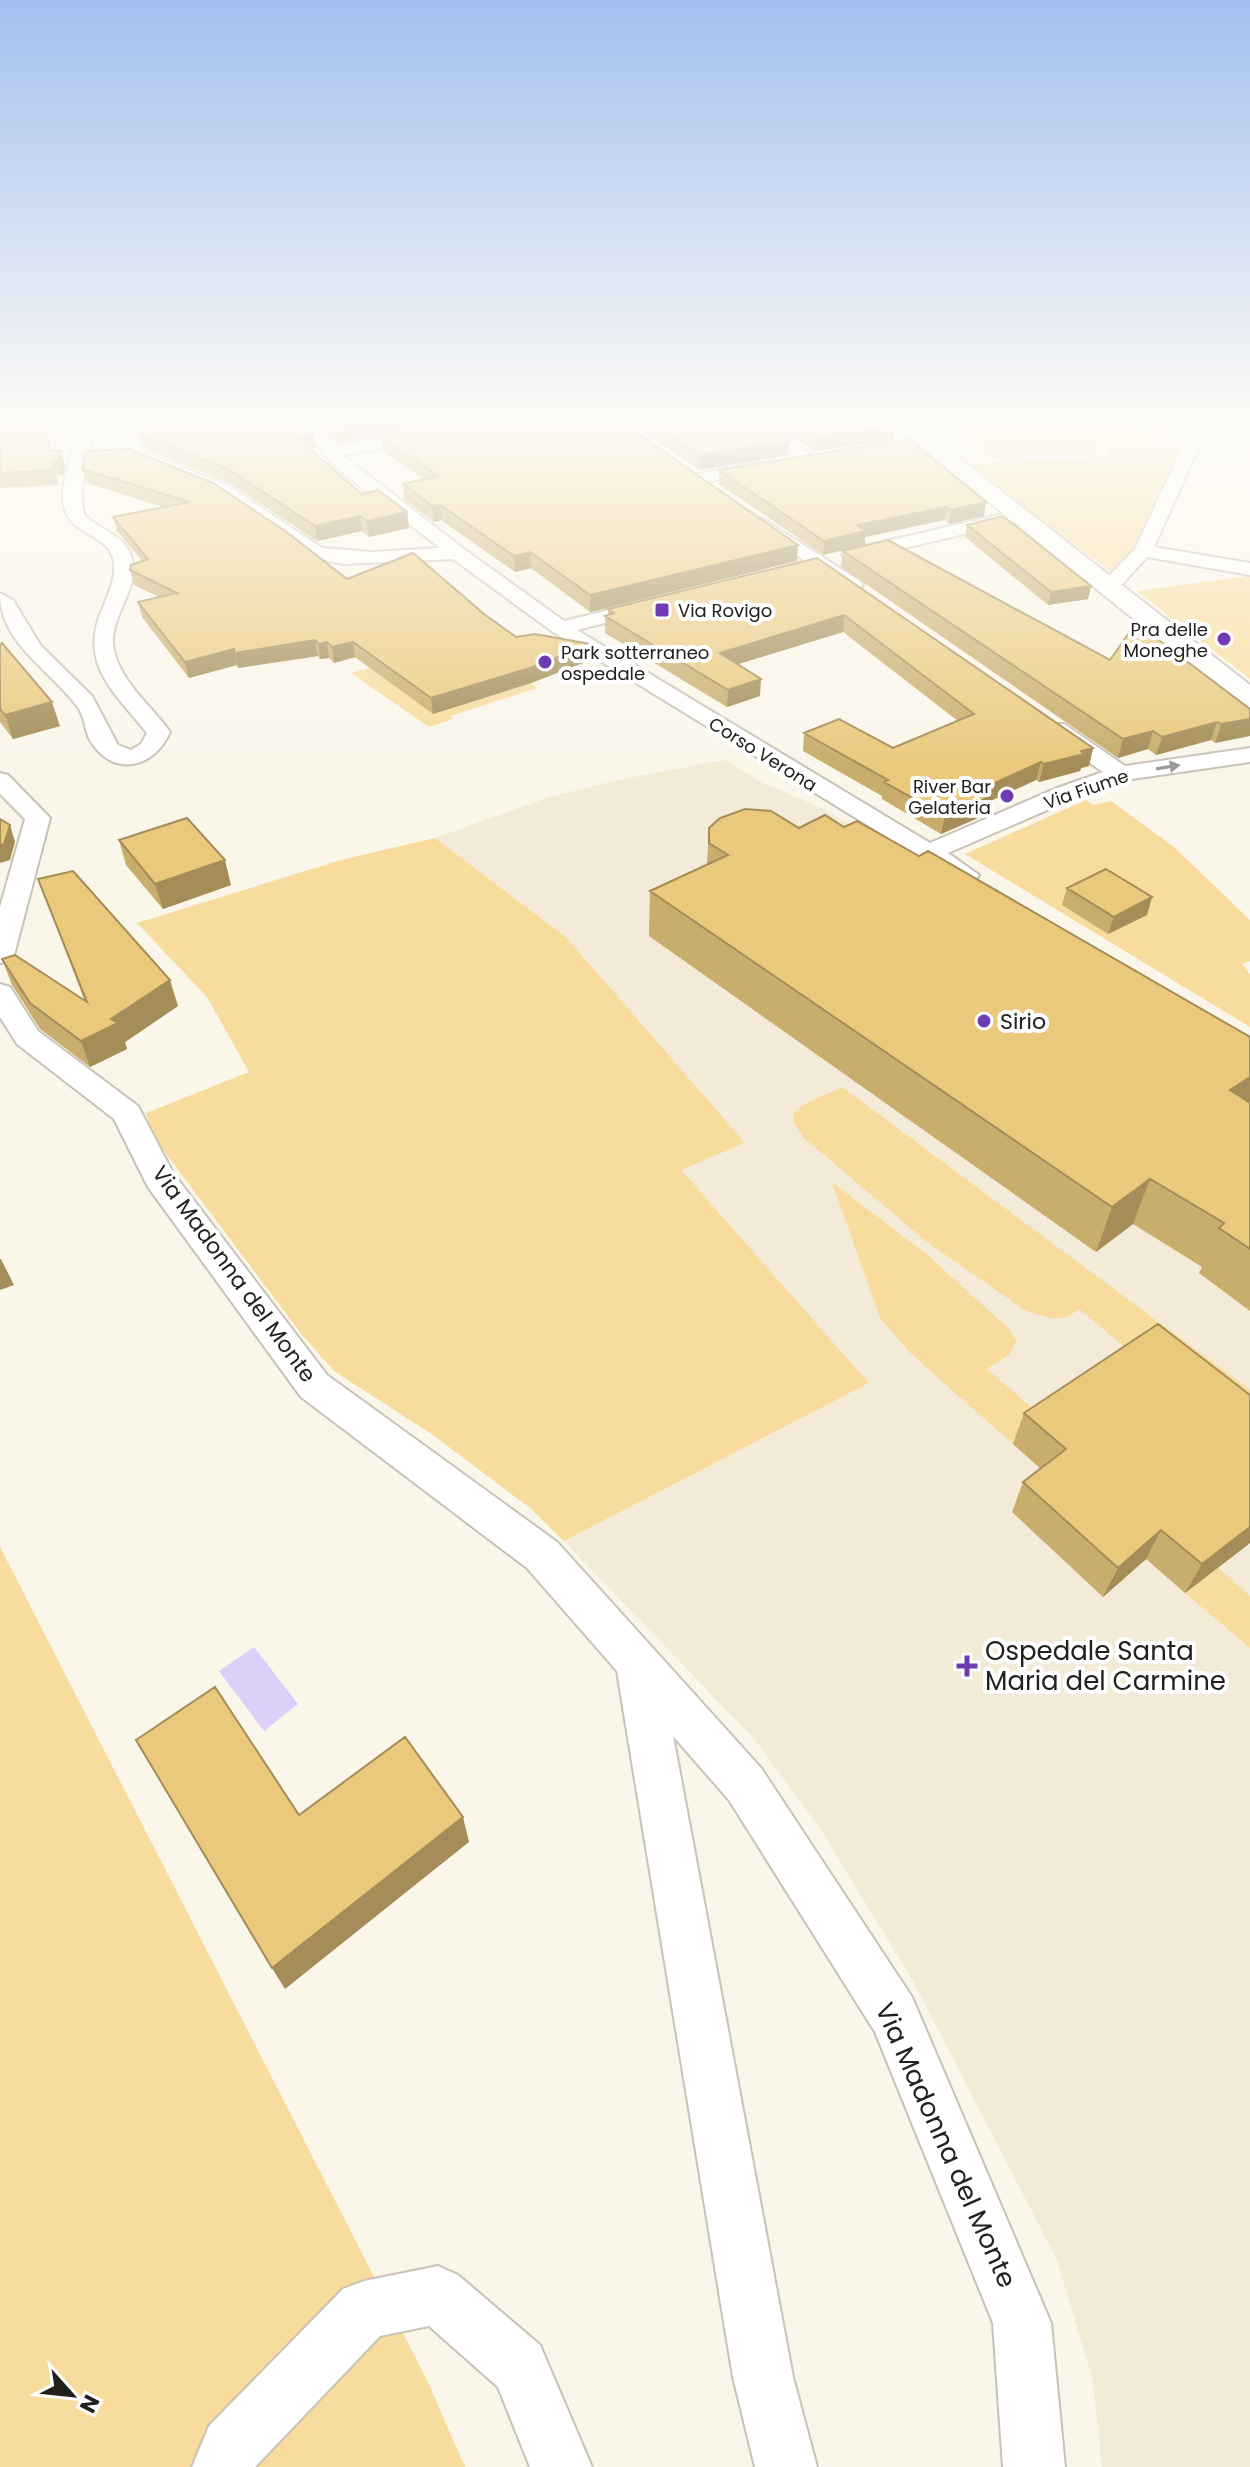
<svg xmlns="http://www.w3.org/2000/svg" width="1250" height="2467" viewBox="0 0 1250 2467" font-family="Poppins,sans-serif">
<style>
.built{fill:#f3ead7}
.green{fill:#f8dc9e}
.water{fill:#dccffa}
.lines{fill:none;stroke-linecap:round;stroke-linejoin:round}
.minor-casing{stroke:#c8c2b7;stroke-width:4}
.major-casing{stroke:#c8c2b7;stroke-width:4}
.minor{fill:#fff;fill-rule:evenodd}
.major{fill:#fff;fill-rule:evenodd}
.wall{fill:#c9ad6c}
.shaded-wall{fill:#a48d58}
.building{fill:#eac97d;stroke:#a48d58;stroke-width:2}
.oneway{fill:#9c9b99}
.poi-dot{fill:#6d3bb2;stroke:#fff;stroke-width:3}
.labels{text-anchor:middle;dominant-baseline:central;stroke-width:8;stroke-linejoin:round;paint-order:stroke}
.far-poi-label{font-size:18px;fill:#22201c;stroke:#fff;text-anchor:start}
.far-street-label{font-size:18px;fill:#22201c;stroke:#fff}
.poi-label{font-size:22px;fill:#22201c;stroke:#fff;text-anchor:start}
.street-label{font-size:22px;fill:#22201c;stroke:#fff}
.near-poi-label{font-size:26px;fill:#22201c;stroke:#fff;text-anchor:start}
.near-street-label{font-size:26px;fill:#22201c;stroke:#fff}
</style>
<rect width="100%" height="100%" fill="#fbf6ea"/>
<path class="built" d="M725 760 763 783 826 810 1250 1067V1440L1185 1592 1250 1543V2467H1102L1093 2381 1057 2260 913 1981 821 1830 755 1740 564 1541 869 1383 680 1170 744 1143 566 937 435 838 550 797 618 780Z"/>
<path class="green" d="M952 422H1141L1135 430 1149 432 1157 422H1164L1147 443 1100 442 1101 454 991 458Z
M1106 445 1181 446 1125 565 1117 576 965 463 1109 457Z
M1250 576V679L1137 591Z
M489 654 537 688 451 716 453 719 429 727 351 673 418 655Z
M1086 800 1093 805 1111 801 1175 848 1250 920V961L1242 964 1250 974V1027L965 854Z
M435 838 566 937 745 1143 681 1170 869 1383 564 1541 530 1508 433 1435 334 1371 302 1335 155 1139 146 1113 249 1072 207 997 137 923 341 860Z
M842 1087 1250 1390V1440L1139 1359 1079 1309 1068 1317 1053 1319 1026 1311 927 1242 805 1139 793 1122 794 1113 803 1105Z
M832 1182 931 1258 1010 1330 1016 1341 1010 1354 987 1369 1047 1421 1013 1444 910 1353 880 1318Z
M0 1547 427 2380 465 2467H0Z
M1218 1568 1250 1596V1648L1185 1593Z"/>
<path class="water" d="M254 1647 298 1704 264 1731 219 1671Z"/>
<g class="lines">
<defs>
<path id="minor" d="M72 422H88C98 452 73 484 85 516 97 527 114 532 125 545 152 580 105 615 114 651 122 684 152 706 170 732 154 769 112 778 90 740 84 729 85 716 77 706 50 670 0 643 0 593L13 600 41 646 92 696 118 745 131 750 141 744 147 733C112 690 77 662 104 605 110 590 117 574 113 558 106 533 69 535 64 506 58 478 80 449 72 422Z
M105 422H121L147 453 229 486 322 548 372 552 440 548 333 465 298 422H314L335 446 394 436 444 422H468L466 425 396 446 342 455 464 549 564 621 649 600 656 602 659 606 656 610 577 630 930 843 1057 788 1103 772 1048 734 1045 729 1048 724H1064L1125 766 1250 748V762L1125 780 1075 798 948 853 979 875 975 880H957L553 632 453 559 343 564 309 557 217 494 135 461 110 433Z
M744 422H763L816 458 808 463 802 462Z
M1194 422H1210L1154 547 1250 563V575L1147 557 1115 592H1101L1098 588 1101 584 1135 549Z
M763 462 771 467 769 471 696 484 687 479 696 474Z
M1020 510 1026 511 1029 515 1026 519 851 561 842 555 844 551Z
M761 518 860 581 863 585 860 589H846L755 527 752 523Z
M0 773 8 775 50 818 14 955 10 961 0 963V907L25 819 0 794Z
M0 984 10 987 38 1031 138 1106 173 1173 327 1375 557 1542 761 1768 912 1997 1051 2323 1065 2467H1003L993 2323 875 2032 729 1800 673 1736 793 2377 817 2467H755L733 2377 617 1671 527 1568 301 1397 148 1187 114 1119 17 1044 0 1017Z
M438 2266 458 2275 540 2345 592 2467H530L498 2387 429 2326 380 2336 255 2467H192L209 2426 343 2289 364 2281Z"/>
<path id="major" d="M890 422H913L1250 685V708L1240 705Z"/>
</defs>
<use href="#minor" class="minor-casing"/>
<use href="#major" class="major-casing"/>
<use href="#minor" class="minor"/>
<use href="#major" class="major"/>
</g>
<path class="wall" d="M0 422H45L52 451 65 465 63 476 57 474 59 485 0 488Z
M135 422H303L313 433 315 448 309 449 362 494 407 512 409 528 369 537 362 531 317 541 231 484 149 450 141 441Z
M318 422H433L393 433 336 443Z
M629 422H760L788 455 700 470Z
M768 422H889L893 440 815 451Z
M380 437 797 561 590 612 531 568 515 572 441 520 434 522 404 499 403 484 424 479 382 451Z
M86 451 347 579 484 614 516 637 591 644V660L531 683 433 714 355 657 334 663 329 658 320 659 318 656 238 668 237 665 189 678 142 617 138 602 159 597 134 585 130 570 142 561 117 531 113 517 164 507 86 483 82 469Z
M719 470 986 502 984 516 949 524 944 520 865 537V545L823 555 719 484Z
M967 525 1091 586 1088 599 1048 605 965 537Z
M843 551 1110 660 1250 709 1215 743 1211 740 1156 755 1148 749 1118 758 841 567Z
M817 558 1093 748 1089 766 1081 768 1080 771 1039 782 1036 780 988 802 985 815 941 834 882 799V796L803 751 804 733 893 748 958 721 843 632 738 664 760 696 727 707 605 633V616L608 615V609Z
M0 644 60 726 13 739 0 722Z
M844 827 919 856 1250 1037V1311L1199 1273 1202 1267 1133 1224 1096 1252 649 936 650 891 707 864 709 828Z
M119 840 231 885 163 909 126 865Z
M38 879 178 1006 125 1042 127 1049 90 1067 40 1029 12 985 2 959 85 1002Z
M1067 888 1152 897 1147 915 1108 934 1062 905Z
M1250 1395V1543L1185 1593 1146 1559 1103 1597 1012 1512 1023 1482 1041 1469 1013 1444 1024 1413Z"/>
<path class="shaded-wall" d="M374 422H433L393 433 336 443 334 428Z
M895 426 893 440 815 451 816 436Z
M313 433 315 448 296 450 294 436Z
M789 441 788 455 700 470V455Z
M61 451 65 465 63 476 59 461Z
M986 502 984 516 949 524 951 510Z
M440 505 441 520 434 522 432 506Z
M946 507 944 520 865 537V545L823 555 824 541 857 525Z
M407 512 409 528 369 537 367 521Z
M360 516 362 531 317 541 315 526Z
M798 545 797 561 590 612V595Z
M530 552 531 568 515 572 514 556Z
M1091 586 1088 599 1048 605 1051 592Z
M844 615 843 632 719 670 720 653Z
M315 640 318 656 238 668 235 653Z
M327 642 329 658 320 659 318 644Z
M353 642 355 657 334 663 332 647Z
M591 644V660L531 683 433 714 431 698Z
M234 649 237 665 189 678 185 662Z
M761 679 760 696 727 707 728 690Z
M52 702 60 726 13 739 5 715Z
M1250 719V736L1215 743 1221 724Z
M1217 722 1211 740 1156 755 1162 737Z
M1153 731 1148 749 1118 758 1123 739Z
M1093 748 1089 766 1081 768 1080 771 1039 782 1044 764Z
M1041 762 1036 780 988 802 985 815 941 834 945 816 977 791Z
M10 825 15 842 10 860 0 863V845Z
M225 860 231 885 163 909 155 884Z
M1152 897 1147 915 1108 934 1114 917Z
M170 980 178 1006 125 1042 127 1049 90 1067 81 1041Z
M1250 1070V1109L1230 1090Z
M1150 1179 1133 1224 1096 1252 1112 1207Z
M0 1259H1L14 1285 0 1290Z
M1250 1527V1543L1185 1593 1202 1564Z
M1161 1530 1146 1559 1103 1597 1118 1568Z
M463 1817 469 1842 285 1989 272 1968Z"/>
<path class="building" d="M0 422H44L51 451H61L59 461 53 459 55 470 0 473Z
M136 422H303L313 433 294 436 362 494 378 490 407 512 367 521 360 516 315 526 228 469 146 436 138 427Z
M328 422H374L334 428Z
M436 422H621L798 545 590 595 530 552 514 556 440 505 432 506 403 484 439 476 380 437Z
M650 422H760L789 441 700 455Z
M792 422H889L895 426 816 436Z
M909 439 986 502 951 510 946 507 857 525 866 531 824 541 719 470Z
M129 449 213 483 288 533 347 579 413 553 484 614 516 637 535 634 591 644 530 668 431 698 353 642 332 647 327 642 318 644 315 640 235 653 234 649 185 662 138 602 177 593 130 570 131 565 148 559 113 517 190 502 82 469 86 451Z
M1003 516 1091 586 1051 592 967 525Z
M888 540 1110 660 1136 623 1250 709V719L1221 724 1217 722 1162 737 1153 731 1123 739 843 551Z
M817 558 1093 748 1081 751 1084 754 1044 764 1041 762 977 791 989 797 945 816 884 782 888 780 804 733 839 719 893 748 974 714 844 615 720 653 761 679 728 690 605 616 614 613 608 609Z
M2 643 52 702 5 715 0 709V644Z
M745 809 771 811 799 828 825 815 844 827 857 821 919 856 928 851 1250 1037V1077L1230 1090 1250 1103V1249L1219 1228 1224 1223 1150 1179 1112 1207 650 891 728 855 709 843V828L720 818Z
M187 818 225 860 155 884 119 840Z
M0 819 10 825 4 844 0 845Z
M1106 869 1152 897 1114 917 1067 888Z
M73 871 170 980 111 1019 118 1023 81 1041 30 1003 2 959 15 955 87 1002 38 879Z
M1158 1324 1250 1395V1527L1202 1564 1161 1530 1118 1568 1023 1482 1066 1449 1024 1413Z
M215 1687 299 1815 405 1737 463 1817 272 1968 136 1740Z"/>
<defs><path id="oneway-solid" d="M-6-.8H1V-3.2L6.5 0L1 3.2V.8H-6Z" transform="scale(2)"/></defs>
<use class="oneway" href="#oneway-solid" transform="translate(1168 767) rotate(-9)"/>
<linearGradient id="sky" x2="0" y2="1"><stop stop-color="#a3bfef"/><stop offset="0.55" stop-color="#fdfbf6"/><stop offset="1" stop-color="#fdfbf6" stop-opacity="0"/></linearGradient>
<rect width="1250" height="767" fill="url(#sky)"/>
<g class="poi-dot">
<rect x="654" y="602" width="16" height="16" rx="4"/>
<circle cx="1224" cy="639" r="8"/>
<circle cx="545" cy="662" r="8"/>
<circle cx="1007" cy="796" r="8"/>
<circle cx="984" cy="1021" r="8"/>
<path d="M963 1654h8v8h8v8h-8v8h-8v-8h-8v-8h8z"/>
</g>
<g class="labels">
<g class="far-poi-label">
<text x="678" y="610">Via Rovigo</text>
<text x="1208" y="629" text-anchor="end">Pra delle<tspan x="1208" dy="21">Moneghe</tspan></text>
<text x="561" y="652">Park sotterraneo<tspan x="561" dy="21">ospedale</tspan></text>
<text x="991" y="786" text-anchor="end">River Bar<tspan x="991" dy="21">Gelateria</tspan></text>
</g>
<g class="far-street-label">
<text transform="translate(763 754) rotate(32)">Corso Verona</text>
<text transform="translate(1086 789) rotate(-19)">Via Fiume</text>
</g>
<g class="poi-label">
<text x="1000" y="1021">Sirio</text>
</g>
<g class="street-label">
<text transform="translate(234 1274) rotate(54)">Via Madonna del Monte</text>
</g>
<g class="near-poi-label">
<text x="985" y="1651">Ospedale Santa<tspan x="985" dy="30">Maria del Carmine</tspan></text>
</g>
<g class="near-street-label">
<text transform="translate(946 2145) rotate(66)">Via Madonna del Monte</text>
</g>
</g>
<g transform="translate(72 2395) rotate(117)" stroke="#ffffff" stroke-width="6" paint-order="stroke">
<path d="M0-6L14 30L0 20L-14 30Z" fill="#22201c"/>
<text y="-12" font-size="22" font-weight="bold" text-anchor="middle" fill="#22201c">N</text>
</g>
</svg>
